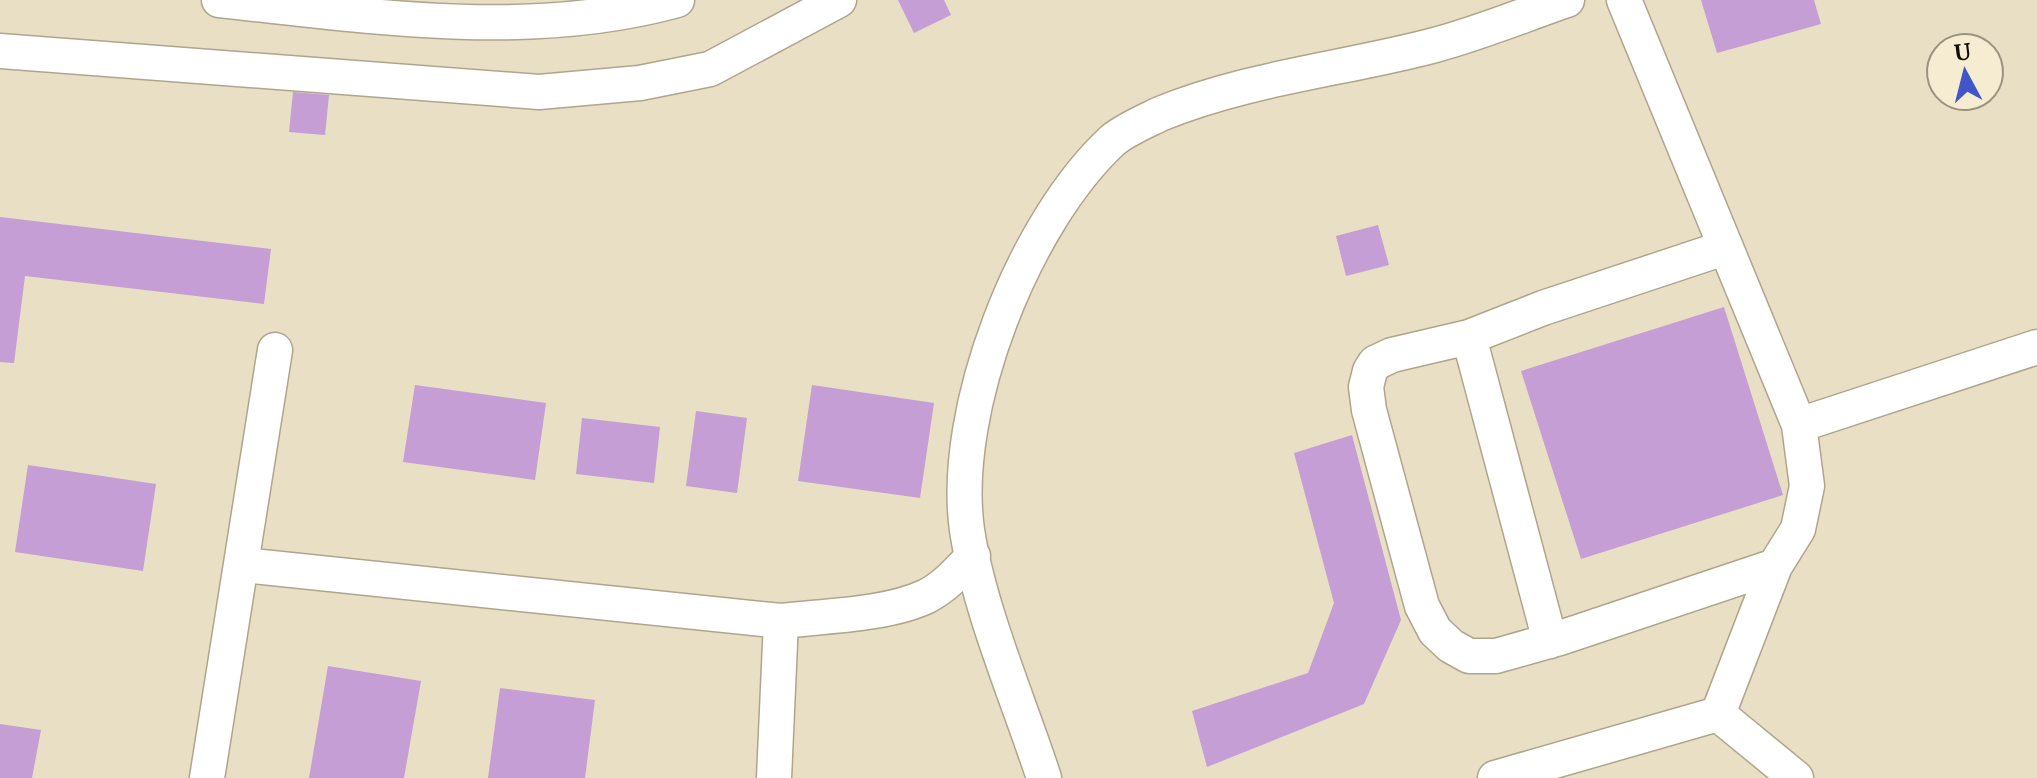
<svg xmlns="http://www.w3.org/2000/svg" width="2037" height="778" viewBox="0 0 2037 778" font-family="Merriweather,serif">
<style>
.building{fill:#c49ed4}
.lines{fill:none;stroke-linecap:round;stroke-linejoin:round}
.minor-casing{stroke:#afa58d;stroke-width:37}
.minor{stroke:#fff;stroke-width:34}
</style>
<rect width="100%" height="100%" fill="#e8dfc5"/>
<path class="building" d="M898 0H944L951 15 914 33Z
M1701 0H1814L1821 24 1717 53Z
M293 92 329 95 325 135 289 132Z
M0 217 271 249 264 304 25 276 14 363 0 362Z
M1378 225 1389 265 1346 276 1336 236Z
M1724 307 1783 495 1581 559 1521 371Z
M415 385 546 403 535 480 403 462Z
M812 385 934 403 920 498 798 481Z
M696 411 747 418 737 493 686 486Z
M582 418 660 427 654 483 576 474Z
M1352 435 1401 620 1364 704 1207 767 1192 711 1308 673 1334 603 1294 453Z
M28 465 156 484 143 571 15 552Z
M328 666 421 681 404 778H309Z
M500 688 595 700 585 778H488Z
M0 724 41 730 32 778H0Z"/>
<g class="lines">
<defs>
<path id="minor" d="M219 0C371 16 528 41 677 0
M1624 0 1799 425 1807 486 1798 529 1775 566 1718 714 1796 778
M0 51 539 92 640 83 710 69 839 0
M1724 248 1543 308 1469 337 1392 355 1375 363 1370 371 1366 387 1369 410 1422 606 1435 631 1451 646 1469 656H1496L1560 638 1775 566
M1469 337 1550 641
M1799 425 2037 347
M243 565 781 621C824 616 888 615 927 596 946 586 959 571 973 556
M207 778 275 350
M774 778 781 621
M1044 778C1019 701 979 610 967 530 950 410 1024 222 1113 140 1125 130 1146 121 1160 114 1247 78 1345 69 1435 45 1480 33 1523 15 1567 0
M1495 778 1718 714"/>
</defs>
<use href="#minor" class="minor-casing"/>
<use href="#minor" class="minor"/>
</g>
<g transform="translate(1965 72) rotate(353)"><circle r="38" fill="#f6ecd2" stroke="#9a9380" stroke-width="2"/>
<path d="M0-6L14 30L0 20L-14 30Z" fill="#4056c9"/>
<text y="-12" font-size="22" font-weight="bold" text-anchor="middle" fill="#110e06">U</text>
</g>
</svg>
